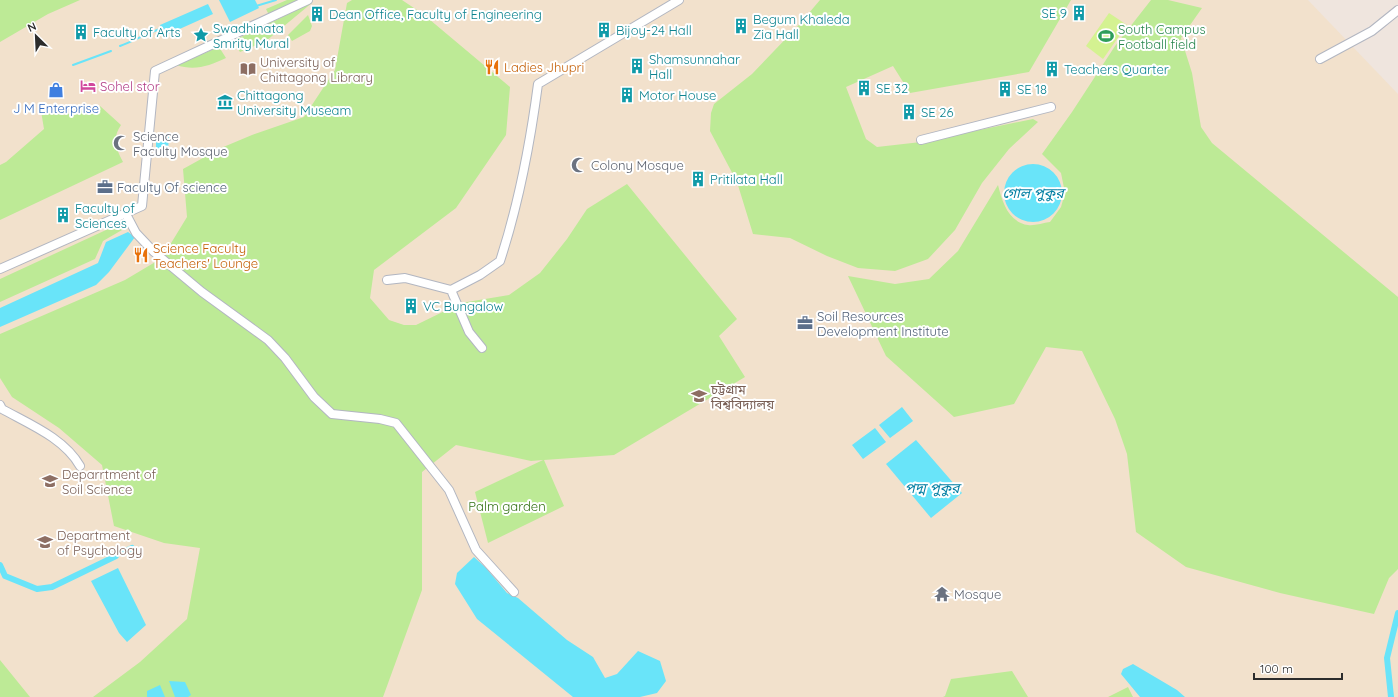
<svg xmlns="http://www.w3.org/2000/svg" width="1398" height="697" viewBox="0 0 1398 697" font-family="Quicksand,'Noto Sans Bengali',sans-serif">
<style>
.education{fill:#f2e1cc}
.green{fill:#bdea96}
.pitch{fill:#d4f291}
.water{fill:#69e4f9}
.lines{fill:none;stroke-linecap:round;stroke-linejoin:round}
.stream{stroke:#69e4f9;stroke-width:2}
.canal{stroke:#69e4f9;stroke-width:6}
.minor-casing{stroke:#b2b6c1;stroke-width:10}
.minor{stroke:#fff;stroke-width:8}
.labels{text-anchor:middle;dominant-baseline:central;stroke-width:4;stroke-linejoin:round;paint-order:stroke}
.culture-label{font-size:13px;fill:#0d838f;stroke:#fff;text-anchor:start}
.leisure-label{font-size:13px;fill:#27864d;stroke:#fff;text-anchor:start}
.education-label{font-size:13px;fill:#785e54;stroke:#fff;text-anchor:start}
.food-label{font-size:13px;fill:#c56008;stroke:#fff;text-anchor:start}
.hotel-label{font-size:13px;fill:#b23c85;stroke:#fff;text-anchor:start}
.shop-label{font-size:13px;fill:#366cbe;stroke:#fff}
.worship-label{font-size:13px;fill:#5b616d;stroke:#fff;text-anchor:start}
.service-label{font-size:13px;fill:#4e5e75;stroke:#fff;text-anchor:start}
.park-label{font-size:13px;fill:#337214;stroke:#fff}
.water-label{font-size:14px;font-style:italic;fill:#037fa3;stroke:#fff}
</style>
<rect width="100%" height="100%" fill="#efe5de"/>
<path class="education" d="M0 0H1308L1398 94V697H0Z"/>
<path class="green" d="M0 0H80L48 14 0 42Z
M287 0H304L269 15 266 9Z
M352 0H402L423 14 510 87 506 135 456 208 374 270 370 298 389 320 404 325H416L461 303 509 295 540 273 567 239 587 209 627 184 737 319 719 336 745 377 614 455 544 460 564 506 488 543 475 492 543 460 531 461 456 445 422 472V590L383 697H93L140 662 187 619 200 548 164 543 114 526 102 465 59 428 12 397 0 378V334L125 280 162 258 187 217 183 169 221 148 252 135 304 117 335 70 347 3Z
M820 0H1071L1029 72 910 93 893 66 846 87 866 139 877 147 921 142 1033 119 1038 122 1009 149 982 183 955 230 928 259 895 271 858 268 827 256 790 238 753 234 737 182 710 131 711 113 714 104 752 74 797 27Z
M1151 0H1168L1202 8 1181 38 1192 73 1201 127 1212 143 1398 297V569L1389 578 1374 614 1280 593 1186 567 1136 532 1127 454 1115 419 1082 351 1046 347 1014 404 954 417 886 356 848 276 895 284 929 279 958 251 998 185C1002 201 1008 222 1028 225 1034 226 1043 223 1050 222L1061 207 1065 193 1061 173 1042 154 1072 112 1115 46Z
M313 2 266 41 240 52 233 41Z
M308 15 312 26 310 31 292 41 288 35Z
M219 47 226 58C209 66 195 71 176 65Z
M100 106 121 125C112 138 116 149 123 162L0 220V165L6 162 44 129 41 111 57 107 63 115Z
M119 224 122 230 103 241 95 259 0 302V279Z
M0 660 30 697H0Z
M1012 671 1028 697H943L945 696 951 679Z
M1128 687 1133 697H1108Z"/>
<path class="pitch" d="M1109 13 1127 25 1103 59 1086 46Z"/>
<path class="water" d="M219 0H255L259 8 230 22Z
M208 4 213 14 164 36 160 25Z
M156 136H169L168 150H156Z
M1004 193a29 29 0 1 1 58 0a29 29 0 1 1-58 0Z
M128 232 135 237 109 272 96 285 0 327V308L98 263 106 242Z
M902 407 913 421 890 438 879 425Z
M875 428 886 442 863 459 852 445Z
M916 440 962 493 931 518 886 464Z
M474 557 486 568 507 593 518 598 567 640 593 657 605 678 617 674 638 651 660 661 666 681 657 693 640 697H573L477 619 455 584 457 573Z
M118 568 146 625 127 642 119 633 91 581Z
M1133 664 1177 690 1185 697H1140L1121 674 1123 669Z
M169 681 185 682 191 695 188 697H175Z
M160 685 165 697H147V691Z"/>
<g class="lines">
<path class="stream" d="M256 6 276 0
M120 46C134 41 149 32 163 28
M73 65 111 51"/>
<path class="canal" d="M124 552 132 548
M0 565 5 576 37 589 52 587 116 556
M1391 697 1387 658 1398 613"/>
<defs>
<path id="minor" d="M1320 59 1372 31 1398 10
M921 140 1051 107
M126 214 136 233 154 252 202 292 268 340 285 358 314 397 332 414 380 419 396 423 449 490 476 550 514 592
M0 269 142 206 155 71 308 0
M387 280 405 278 451 290 480 275 500 261C519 203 530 145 538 84L679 0
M451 290 469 332 482 348
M0 405 2 409C29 424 64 438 80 466"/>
</defs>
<use href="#minor" class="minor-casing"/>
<use href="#minor" class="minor"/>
</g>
<defs>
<symbol id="building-bare" viewBox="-9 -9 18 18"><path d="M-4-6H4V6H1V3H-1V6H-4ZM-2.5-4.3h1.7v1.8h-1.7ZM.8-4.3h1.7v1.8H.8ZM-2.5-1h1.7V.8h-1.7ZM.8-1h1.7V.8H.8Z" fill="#0f9aa8" stroke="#fff" stroke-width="2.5" paint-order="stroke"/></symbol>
<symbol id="sight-bare" viewBox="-9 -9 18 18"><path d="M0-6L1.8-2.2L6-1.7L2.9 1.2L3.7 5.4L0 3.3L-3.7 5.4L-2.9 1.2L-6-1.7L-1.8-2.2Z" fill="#0f9aa8" stroke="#fff" stroke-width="2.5" paint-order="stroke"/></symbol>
<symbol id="stadium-bare" viewBox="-9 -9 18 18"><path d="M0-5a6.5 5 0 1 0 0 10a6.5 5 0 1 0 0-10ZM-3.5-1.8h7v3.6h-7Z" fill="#2e9e5b" stroke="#fff" stroke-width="2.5" paint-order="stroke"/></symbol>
<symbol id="restaurant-bare" viewBox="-9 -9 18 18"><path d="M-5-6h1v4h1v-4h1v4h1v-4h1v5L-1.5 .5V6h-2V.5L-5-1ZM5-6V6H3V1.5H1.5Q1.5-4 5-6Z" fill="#e8710a" stroke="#fff" stroke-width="2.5" paint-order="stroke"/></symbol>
<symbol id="library-bare" viewBox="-9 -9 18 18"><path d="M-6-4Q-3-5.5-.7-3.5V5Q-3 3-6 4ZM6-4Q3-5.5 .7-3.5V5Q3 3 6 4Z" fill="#8d6e63" stroke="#fff" stroke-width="2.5" paint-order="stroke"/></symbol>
<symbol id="hotel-bare" viewBox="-9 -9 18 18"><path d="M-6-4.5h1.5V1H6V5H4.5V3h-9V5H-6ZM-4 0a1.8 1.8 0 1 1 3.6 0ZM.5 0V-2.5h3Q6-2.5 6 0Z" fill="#d1479c" stroke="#fff" stroke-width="2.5" paint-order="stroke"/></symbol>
<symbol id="shop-bare" viewBox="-9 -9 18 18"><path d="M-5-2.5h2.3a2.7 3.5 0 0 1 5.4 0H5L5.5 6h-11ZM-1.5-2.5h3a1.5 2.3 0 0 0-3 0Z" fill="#3f7fe0" stroke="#fff" stroke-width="2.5" paint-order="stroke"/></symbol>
<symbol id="museum-bare" viewBox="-9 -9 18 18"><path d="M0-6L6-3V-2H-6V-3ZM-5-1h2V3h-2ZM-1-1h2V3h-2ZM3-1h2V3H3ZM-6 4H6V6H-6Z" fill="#0f9aa8" stroke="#fff" stroke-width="2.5" paint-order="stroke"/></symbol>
<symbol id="mosque-bare" viewBox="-9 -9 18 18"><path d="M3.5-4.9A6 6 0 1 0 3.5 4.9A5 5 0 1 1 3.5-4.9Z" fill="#6b7280" stroke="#fff" stroke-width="2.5" paint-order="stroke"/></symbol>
<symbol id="office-bare" viewBox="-9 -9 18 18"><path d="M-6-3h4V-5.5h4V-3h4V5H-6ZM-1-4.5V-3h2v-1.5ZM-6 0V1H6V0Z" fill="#5c6f8a" stroke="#fff" stroke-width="2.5" paint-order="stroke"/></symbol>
<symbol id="university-bare" viewBox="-9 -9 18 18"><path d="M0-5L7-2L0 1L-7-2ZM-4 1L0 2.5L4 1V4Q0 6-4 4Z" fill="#8d6e63" stroke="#fff" stroke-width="2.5" paint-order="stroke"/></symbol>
<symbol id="temple-bare" viewBox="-9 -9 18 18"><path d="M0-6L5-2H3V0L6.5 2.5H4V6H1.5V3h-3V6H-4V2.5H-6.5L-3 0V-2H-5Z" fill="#6b7280" stroke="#fff" stroke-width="2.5" paint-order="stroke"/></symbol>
</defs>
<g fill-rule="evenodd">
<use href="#building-bare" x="1068" y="2" width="22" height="22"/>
<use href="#building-bare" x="306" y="3" width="22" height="22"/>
<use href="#building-bare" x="730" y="15" width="22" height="22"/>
<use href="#building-bare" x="593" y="19" width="22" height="22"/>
<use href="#building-bare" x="70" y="21" width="22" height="22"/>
<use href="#sight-bare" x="190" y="24" width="22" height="22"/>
<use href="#stadium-bare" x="1095" y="25" width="22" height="22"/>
<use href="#building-bare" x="626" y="55" width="22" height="22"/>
<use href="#restaurant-bare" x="481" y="56" width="22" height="22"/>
<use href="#library-bare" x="237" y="58" width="22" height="22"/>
<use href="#building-bare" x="1041" y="58" width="22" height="22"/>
<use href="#hotel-bare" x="77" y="75" width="22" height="22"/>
<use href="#building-bare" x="853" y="77" width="22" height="22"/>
<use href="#building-bare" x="994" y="78" width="22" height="22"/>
<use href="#shop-bare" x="45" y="79" width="22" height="22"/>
<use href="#building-bare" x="616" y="84" width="22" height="22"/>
<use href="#museum-bare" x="214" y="91" width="22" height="22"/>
<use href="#building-bare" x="898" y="101" width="22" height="22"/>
<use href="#mosque-bare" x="110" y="132" width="22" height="22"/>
<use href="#mosque-bare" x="568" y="154" width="22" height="22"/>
<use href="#building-bare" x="687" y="168" width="22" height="22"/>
<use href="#office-bare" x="94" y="176" width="22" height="22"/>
<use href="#building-bare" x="52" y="204" width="22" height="22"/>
<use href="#restaurant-bare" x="130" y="244" width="22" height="22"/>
<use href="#building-bare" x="400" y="295" width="22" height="22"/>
<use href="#office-bare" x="794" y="312" width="22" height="22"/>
<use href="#university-bare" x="688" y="385" width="22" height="22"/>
<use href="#university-bare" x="39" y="470" width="22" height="22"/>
<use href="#university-bare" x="34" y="531" width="22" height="22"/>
<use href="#temple-bare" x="931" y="583" width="22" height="22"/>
</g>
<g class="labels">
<g class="culture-label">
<text x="1067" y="13" text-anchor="end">SE 9</text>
<text x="329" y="14">Dean Office, Faculty of Engineering</text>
<text x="753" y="19">Begum Khaleda<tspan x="753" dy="15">Zia Hall</tspan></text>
<text x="213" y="28">Swadhinata<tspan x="213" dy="15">Smrity Mural</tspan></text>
<text x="616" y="30">Bijoy-24 Hall</text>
<text x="93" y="32">Faculty of Arts</text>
<text x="649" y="59">Shamsunnahar<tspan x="649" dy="15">Hall</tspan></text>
<text x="1064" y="69">Teachers Quarter</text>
<text x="876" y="88">SE 32</text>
<text x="1017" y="89">SE 18</text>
<text x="237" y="95">Chittagong<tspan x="237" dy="15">University Museam</tspan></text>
<text x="639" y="95">Motor House</text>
<text x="921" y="112">SE 26</text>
<text x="710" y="179">Pritilata Hall</text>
<text x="75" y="208">Faculty of<tspan x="75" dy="15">Sciences</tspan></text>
<text x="423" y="306">VC Bungalow</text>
</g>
<g class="leisure-label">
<text x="1118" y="29">South Campus<tspan x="1118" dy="15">Football field</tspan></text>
</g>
<g class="education-label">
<text x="260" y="62">University of<tspan x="260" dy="15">Chittagong Library</tspan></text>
<text x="711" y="389">চট্টগ্রাম<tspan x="711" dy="15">বিশ্ববিদ্যালয়</tspan></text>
<text x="62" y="474">Deparrtment of<tspan x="62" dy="15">Soil Science</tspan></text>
<text x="57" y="535">Department<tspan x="57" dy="15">of Psychology</tspan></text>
</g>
<g class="food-label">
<text x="504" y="67">Ladies Jhupri</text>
<text x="153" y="248">Science Faculty<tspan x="153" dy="15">Teachers' Lounge</tspan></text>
</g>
<g class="hotel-label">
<text x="100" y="86">Sohel stor</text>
</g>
<g class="shop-label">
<text x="56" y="108">J M Enterprise</text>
</g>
<g class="worship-label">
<text x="133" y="136">Science<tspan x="133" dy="15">Faculty Mosque</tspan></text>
<text x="591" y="165">Colony Mosque</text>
<text x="954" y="594">Mosque</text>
</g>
<g class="service-label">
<text x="117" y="187">Faculty Of science</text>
<text x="817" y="316">Soil Resources<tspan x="817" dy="15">Development Institute</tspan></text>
</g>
<g class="park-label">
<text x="507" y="506">Palm garden</text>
</g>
<g class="water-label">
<text x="1033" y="193">গোল পুকুর</text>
<text x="932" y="488">পদ্ম পুকুর</text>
</g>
</g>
<g transform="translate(36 36) rotate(336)" stroke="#ffffff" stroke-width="3" paint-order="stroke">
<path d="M0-3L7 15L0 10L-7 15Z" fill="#2c2c2c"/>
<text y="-6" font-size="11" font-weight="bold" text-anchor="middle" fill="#2c2c2c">N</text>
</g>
<path d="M1254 673v6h88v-6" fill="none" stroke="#2c2c2c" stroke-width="2"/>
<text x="1260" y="673" font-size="12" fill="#2c2c2c" stroke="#ffffff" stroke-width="3" paint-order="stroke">100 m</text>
</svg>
